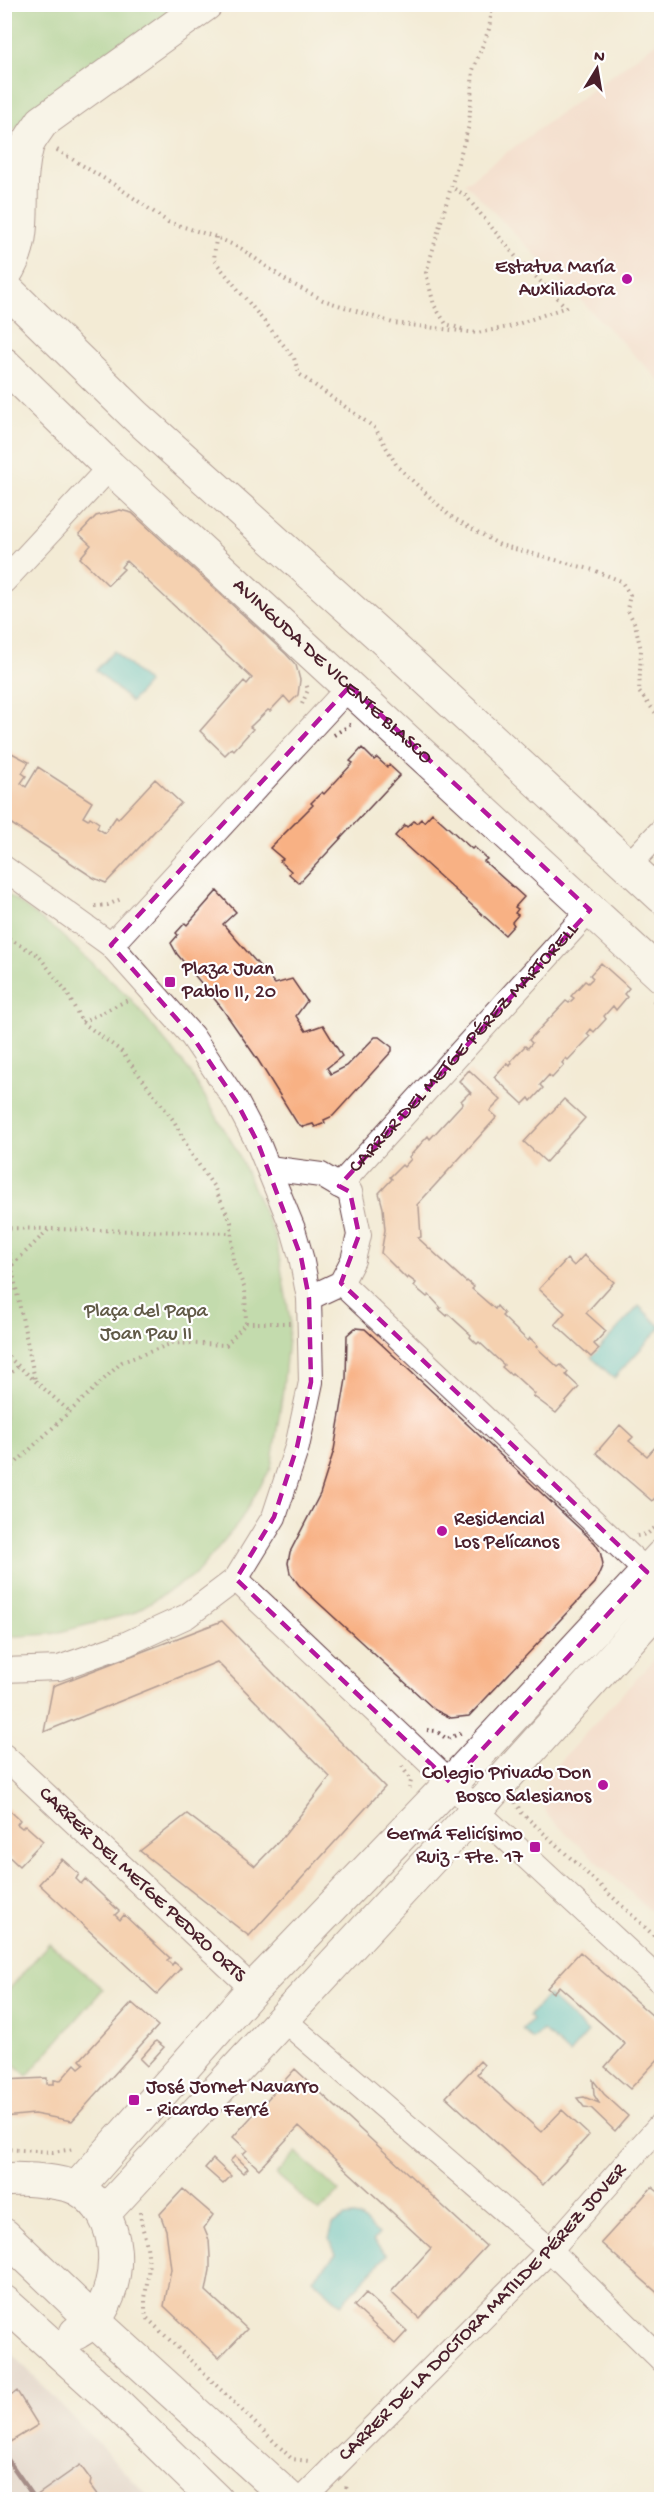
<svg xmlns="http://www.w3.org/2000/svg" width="666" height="2504" viewBox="0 0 666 2504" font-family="'Gochi Hand',sans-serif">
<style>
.built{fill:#f7d1c6}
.industrial{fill:#d2bfbf}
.green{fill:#8bc77c;stroke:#6a7354;stroke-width:1.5}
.water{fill:#58c6cc;stroke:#51727c;stroke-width:1.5}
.building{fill:#f8b184}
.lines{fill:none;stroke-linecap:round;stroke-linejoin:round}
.street-casing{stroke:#633e44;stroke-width:26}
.secondary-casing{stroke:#633e44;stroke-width:35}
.path{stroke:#633e44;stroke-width:4;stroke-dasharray:1.5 4.5;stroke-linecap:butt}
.street{stroke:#fff;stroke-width:24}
.secondary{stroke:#fff;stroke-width:33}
.rail{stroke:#4a1f2b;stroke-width:4.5}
.marked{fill:none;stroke:#b5179e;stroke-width:4.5;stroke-dasharray:12 8;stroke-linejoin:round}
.poi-dot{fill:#b5179e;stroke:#fff;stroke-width:2}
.labels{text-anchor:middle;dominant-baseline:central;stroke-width:4.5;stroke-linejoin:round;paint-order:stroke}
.poi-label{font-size:20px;fill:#4a1f2b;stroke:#fff;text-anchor:end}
.street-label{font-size:20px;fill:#4a1f2b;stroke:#fff}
.park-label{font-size:20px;fill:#615a47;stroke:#fff}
</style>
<rect width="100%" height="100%" fill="#fff"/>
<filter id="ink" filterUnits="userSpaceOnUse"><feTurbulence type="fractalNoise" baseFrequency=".0167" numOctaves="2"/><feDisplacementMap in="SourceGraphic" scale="12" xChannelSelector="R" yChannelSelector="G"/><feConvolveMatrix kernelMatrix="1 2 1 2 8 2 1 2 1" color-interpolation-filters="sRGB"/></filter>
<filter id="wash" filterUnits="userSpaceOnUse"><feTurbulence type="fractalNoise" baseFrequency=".008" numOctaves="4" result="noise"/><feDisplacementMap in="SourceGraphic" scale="24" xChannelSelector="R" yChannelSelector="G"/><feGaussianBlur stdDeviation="1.35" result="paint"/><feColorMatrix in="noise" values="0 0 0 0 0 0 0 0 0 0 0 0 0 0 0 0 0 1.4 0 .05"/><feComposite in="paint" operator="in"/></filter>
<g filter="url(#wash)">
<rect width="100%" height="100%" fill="#f3ebd5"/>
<path class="built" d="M661 39V382L465 183Z
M661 1652V1921L548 1816 540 1797 549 1773Z"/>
<path class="industrial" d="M5 2346 151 2499H5Z"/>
<path class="green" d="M5 5H186L5 136Z
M5 892 59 933 129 997 189 1070 236 1149 276 1239 290 1319 282 1398 271 1468 238 1524 195 1575 133 1613 52 1634 5 1637Z
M49 1943 103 1989 27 2076 5 2056V1994Z
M296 2152 339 2192 319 2212 276 2174Z"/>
<path class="water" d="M114 651 148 683 131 702 96 670Z
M639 1306 661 1327 614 1378 591 1357Z
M548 1995 588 2032 569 2054 543 2030 533 2039 523 2030 532 2020 529 2016Z
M353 2216 359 2217 379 2234 373 2241 387 2255 341 2304 313 2279 336 2254 329 2239 333 2224 345 2217Z"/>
<g id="blocks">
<path class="building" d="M120 510 132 513 286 654 296 665 300 680 298 695 290 703 284 696 270 711 268 710 250 727 253 729 234 750 232 748 225 755 200 731 244 681 247 684 252 678 126 561 121 567 124 569 108 585 80 558 91 545 79 534 96 516Z
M362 748 374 760 377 758 387 767 389 765 400 775 299 883 289 874 291 871 280 861 283 859 270 848 313 805 311 803 322 792 324 794 353 763 350 761Z
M4 749 29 762 22 773 26 776 21 783 26 787 38 767 92 802 83 817 88 820 90 817 99 823 97 828 105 833 116 817 118 819 155 779 181 803 106 883 94 878 4 819Z
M432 813 472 849 474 847 487 859 484 861 524 897 515 907 518 909 515 913 518 915 512 922 514 925 505 935 395 836 405 825 407 827 414 821 417 823 421 819 424 822Z
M217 891 236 912 223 924 275 984 292 979 307 1001 296 1016 306 1031 323 1025 342 1056 327 1068 331 1074 347 1066 375 1037H379L392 1047V1051L333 1116 324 1120 325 1123 315 1127 313 1124 303 1127 297 1123 258 1060 221 1007 177 954 171 943 178 935 176 933 185 923 187 925Z
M601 963 629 988 624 994 627 997 616 1010 613 1006 604 1016 606 1019 594 1032 591 1029 587 1034 590 1037 568 1060 566 1058 562 1063 564 1065 552 1078 549 1075 540 1085 543 1088 531 1101 529 1098 523 1104 494 1077 507 1063 510 1066 512 1063 511 1061 525 1046 528 1048 532 1043 529 1040 566 1001 569 1003 574 998 571 996 585 981 588 983 593 978 590 975Z
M469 1070 501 1100 490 1111 497 1117 417 1205 419 1207 421 1237 418 1238 466 1282 467 1281 474 1287 472 1289 495 1309 497 1306 504 1314 502 1316 528 1341 530 1338 538 1346 536 1347 558 1367 561 1365 568 1372 566 1375 579 1387 556 1413 533 1396 535 1394 512 1373 511 1375 502 1367 504 1365 479 1342 477 1344 470 1337 471 1335 448 1314 447 1316 439 1309 441 1308 429 1295 427 1297 414 1286 416 1283 408 1277 407 1279 381 1253 385 1230 383 1208 379 1193 392 1179 390 1177 402 1165 404 1167 411 1159 409 1157 428 1136 430 1139 463 1103 461 1101 469 1093 472 1094 459 1081Z
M564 1099 585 1118 546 1162 524 1142Z
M584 1255 614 1282 586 1313 606 1331 594 1344 599 1349 591 1357 555 1324 565 1313 539 1289 567 1259 574 1266Z
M355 1328 365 1329 595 1543 600 1551 603 1564 595 1583 469 1716 451 1718 435 1710 299 1585 290 1573 288 1563 290 1552 320 1494 334 1450 346 1379 347 1335Z
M620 1425 633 1437 629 1441 647 1456 662 1440V1491L652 1501 596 1453Z
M222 1621 385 1787 249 1936 140 1851 187 1814 255 1866 284 1836 330 1777 217 1662 44 1732 53 1686Z
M4 1805 20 1820 17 1824 22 1828 25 1825 43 1841 19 1866 4 1852Z
M62 1859 79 1874 76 1879 81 1884 85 1879 119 1911 115 1915 120 1920 124 1915 170 1958 167 1960 172 1965 174 1962 181 1968 157 1994 39 1884Z
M580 1952 662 2024V2055L630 2089 605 2067 625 2044 559 1986 553 1993 547 1988Z
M132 2003 158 2026 72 2121 34 2114 4 2117V2080L47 2078V2084H54V2080L60 2081 75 2064 79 2068 84 2064 80 2060Z
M156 2041 164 2047 147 2066 140 2059Z
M480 2061 484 2065 477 2074 541 2132 562 2110 589 2135 543 2185 446 2097Z
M295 2069 486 2246 419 2318 391 2292 431 2248 299 2126 259 2169 243 2154 247 2150 233 2137Z
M593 2080 604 2094 628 2116 615 2131 591 2108 584 2107 577 2098 584 2097 599 2103 594 2095Z
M235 2156 248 2168 243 2173 230 2161Z
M213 2159 231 2176 223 2184 205 2168Z
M652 2187 662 2195V2234L655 2240 662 2246V2297L601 2243Z
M183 2189 213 2215 204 2228 209 2240 210 2256V2270L206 2291 247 2329 219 2358 164 2306 171 2269 166 2230 160 2214Z
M366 2293 407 2331 395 2344 354 2306Z
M4 2383 12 2395 17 2391 38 2425 7 2444 4 2440Z
M80 2465 91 2480 90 2485 101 2500H39L36 2496Z"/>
</g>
</g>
<g filter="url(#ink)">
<use href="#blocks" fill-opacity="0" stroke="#633e44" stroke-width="1.5"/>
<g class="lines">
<defs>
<g id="street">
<path d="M4 581 110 467"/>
<path d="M628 866 662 830"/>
<path d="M4 868 111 945 192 1036 236 1101 258 1143 293 1229 301 1257 309 1298 311 1382 297 1447 274 1517 236 1579 187 1616 126 1644 59 1668 4 1670"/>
<path d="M111 945 350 686"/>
<path d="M269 1168 321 1175 350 1192 359 1235 353 1260 341 1283 309 1298"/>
<path id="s1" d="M339 1186 590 910"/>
<path d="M341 1283 647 1572"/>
<path d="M236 1579 451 1783 476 1810 662 1983"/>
<path id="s2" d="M4 1756 253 1989"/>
<path d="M283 2019 550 2250 662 2360"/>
<path id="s3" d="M301 2500 550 2250 662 2123"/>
</g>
<g id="secondary">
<path d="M4 276C33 233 13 192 27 146 30 138 37 130 42 122L206 4"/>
<path d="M4 287 136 416 388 643 662 897"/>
<path id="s4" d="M4 364 110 467 662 976"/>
<path d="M4 2180C20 2178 64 2181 78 2189 123 2214 124 2282 95 2319 90 2325 82 2329 76 2333"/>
<path d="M77 2188 253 1989 451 1783 662 1556"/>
<path d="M104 2213 476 1810 662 1603"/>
<path d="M4 2235 94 2321 291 2500"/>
<path d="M4 2302 117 2404 216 2500"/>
</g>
</defs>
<use href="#street" class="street-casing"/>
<use href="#secondary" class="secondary-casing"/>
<path class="path" d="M57 150 118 187 168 222 216 237 242 249 287 281 323 300 393 323 477 333 509 327 566 307 516 257 465 195 451 187
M216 237 214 260 294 358 299 374 375 428 397 466 450 516 500 545 593 570 621 581 630 595 627 609 635 624 641 650 639 692 662 721
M462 329 446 324 434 305 426 273 469 125 473 70 489 29 493 4
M302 704 308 690 306 683
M334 735 350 725 353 726
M95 906 108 905 121 899
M4 936 38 955 66 991 82 1022 121 1051 174 1121 192 1155 214 1187 231 1222 233 1261 245 1289 246 1323 226 1345 173 1343 122 1362 4 1474
M653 1000 662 1007
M82 1022 130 999
M4 1228 231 1233
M4 1230 35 1380
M4 1273 49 1229
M246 1323H291
M4 1353 69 1411
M4 1381 18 1366
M637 1536 647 1534 662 1522
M427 1730 436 1731 447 1739 461 1733
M402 1766 411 1781 409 1788
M515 1802 522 1813 662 1943
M4 2149 53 2152 75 2149
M140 2212C141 2227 147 2240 148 2255 151 2276 142 2295 146 2317L292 2459 309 2461
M344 2500 347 2484"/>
<use href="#street" class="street"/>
<use href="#secondary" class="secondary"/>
<path class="rail" d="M4 2454 36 2500"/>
</g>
</g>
<path d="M0 0H666V2504H0ZM350 686 590 910 339 1186 350 1192 359 1235 341 1283 647 1572 451 1783 236 1579 274 1517 297 1447 311 1382 309 1298 301 1257 258 1143 236 1101 192 1036 111 945Z" fill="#f3ebd5" fill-opacity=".55" fill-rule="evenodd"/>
<path class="marked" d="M350 686 590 910 339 1186 350 1192 359 1235 341 1283 647 1572 451 1783 236 1579 274 1517 297 1447 311 1382 309 1298 301 1257 258 1143 236 1101 192 1036 111 945Z"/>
<g class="poi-dot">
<circle cx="627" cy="279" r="6"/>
<rect x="164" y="976" width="12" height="12" rx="3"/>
<circle cx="442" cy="1531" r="6"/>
<circle cx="603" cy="1785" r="6"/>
<rect x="529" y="1841" width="12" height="12" rx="3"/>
<rect x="128" y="2094" width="12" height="12" rx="3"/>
</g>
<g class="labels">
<g class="poi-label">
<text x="615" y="268">Estatua María<tspan x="615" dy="23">Auxiliadora</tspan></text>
<text x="182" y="970" text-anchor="start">Plaza Juan<tspan x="182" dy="23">Pablo II, 20</tspan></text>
<text x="454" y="1520" text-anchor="start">Residencial<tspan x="454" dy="23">Los Pelícanos</tspan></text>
<text x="591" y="1774">Colegio Privado Don<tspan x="591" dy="23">Bosco Salesianos</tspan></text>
<text x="523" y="1835">Germá Felicísimo<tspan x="523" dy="23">Ruiz - Fte. 17</tspan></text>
<text x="146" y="2088" text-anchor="start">José Jornet Navarro<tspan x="146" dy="23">- Ricardo Ferré</tspan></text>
</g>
<g class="street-label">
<text stroke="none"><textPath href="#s4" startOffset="450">AVINGUDA DE VICENTE BLASCO</textPath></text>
<text stroke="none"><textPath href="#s1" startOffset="186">CARRER DEL METGE PÉREZ MARTORELL</textPath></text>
<text stroke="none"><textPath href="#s2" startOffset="189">CARRER DEL METGE PEDRO ORTS</textPath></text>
<text stroke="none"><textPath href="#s3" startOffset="261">CARRER DE LA DOCTORA MATILDE PÉREZ JOVER</textPath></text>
</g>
<g class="park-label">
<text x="146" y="1312">Plaça del Papa<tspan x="146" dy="23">Joan Pau II</tspan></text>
</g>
</g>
<rect width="666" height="2504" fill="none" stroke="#fff" stroke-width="24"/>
<g transform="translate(597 69) rotate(11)" stroke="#ffffff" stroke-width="4.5" paint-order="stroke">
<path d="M0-4.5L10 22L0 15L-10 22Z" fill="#4a1f2b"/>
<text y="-9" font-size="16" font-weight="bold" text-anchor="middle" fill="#4a1f2b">N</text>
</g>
</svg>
